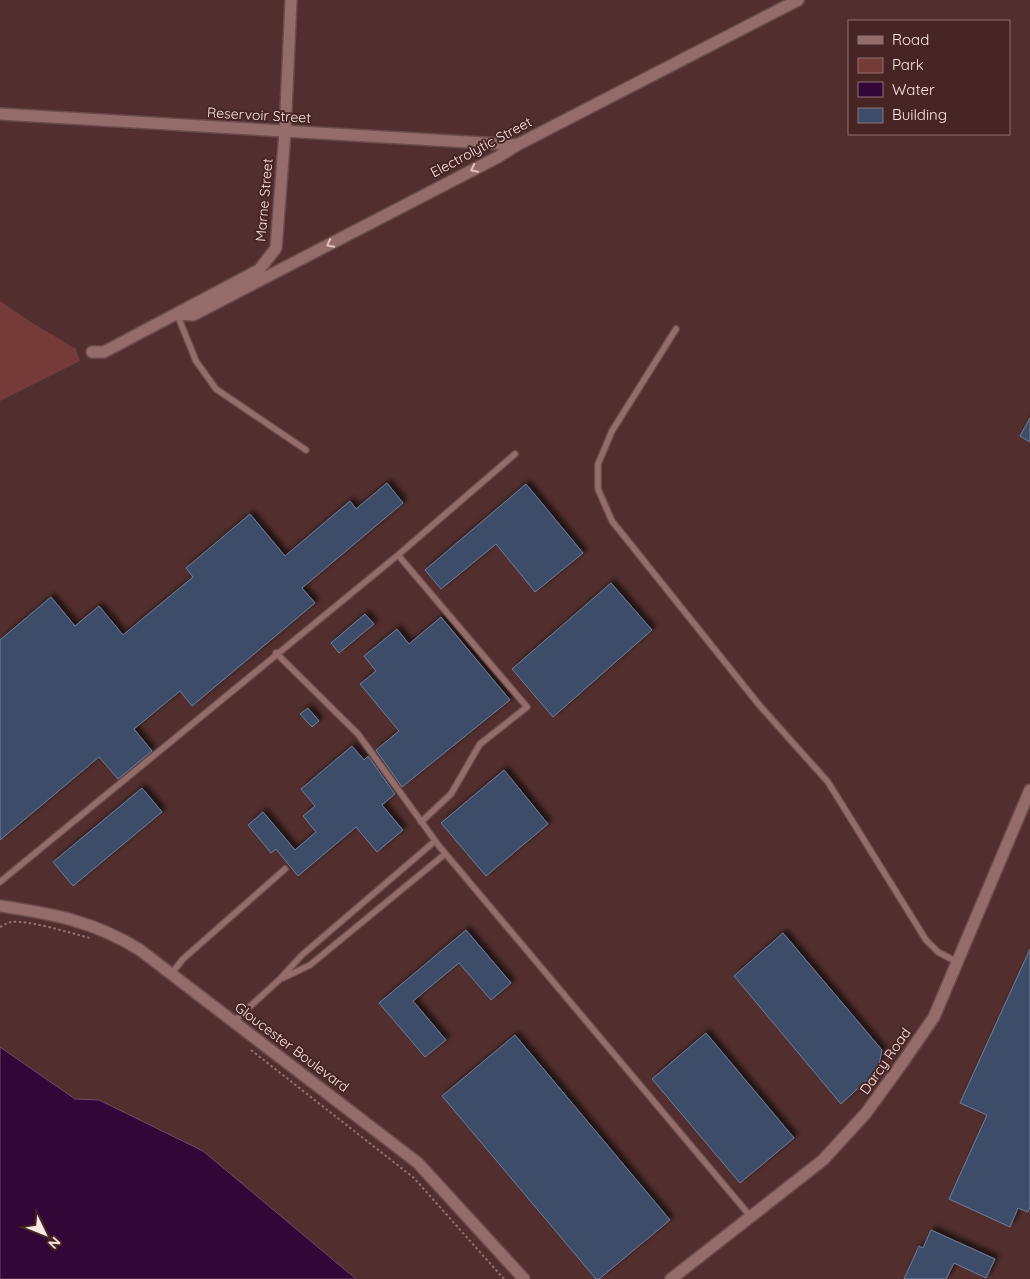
<svg xmlns="http://www.w3.org/2000/svg" width="1030" height="1279" viewBox="0 0 1030 1279" font-family="Quicksand,sans-serif">
<style>
.green{fill:#753b39}
.water{fill:#330638;stroke:#70496c}
.building{fill:#3e4d69;stroke:#6d7e9c;filter:url(#shadow)}
.lines{fill:none;stroke-linecap:round;stroke-linejoin:round}
.lane-casing{stroke:#6a4c4c;stroke-width:8}
.street-casing{stroke:#6a4c4c;stroke-width:14}
.path{stroke:#907270;stroke-width:2;stroke-dasharray:2.5 2.5;stroke-linecap:butt}
.lane{stroke:#946c6a;stroke-width:5.5}
.street{stroke:#946c6a;stroke-width:11}
.oneway{stroke:#dec1bf}
.labels{text-anchor:middle;dominant-baseline:central;stroke-width:4;stroke-linejoin:round;paint-order:stroke}
.street-label{font-size:14px;fill:#fde6e4;stroke:#472524}
</style>
<defs>
<filter id="shadow"><feDropShadow dx="4" dy="-4" stdDeviation="2.5" flood-color="#0009"/></filter>
</defs>
<rect width="100%" height="100%" fill="#522f2e"/>
<path class="green" d="M0 301 31 322 76 349 80 361 0 401Z"/>
<path class="water" d="M0 1047 75 1099 99 1100 203 1151 356 1279H0Z"/>
<path class="building" d="M1030 418V442L1020 436Z
M387 483 403 503 302 588 315 603 192 706 180 691 134 729 152 751 118 779 99 757 0 840V640L51 597 75 626 99 606 123 635 193 577 186 568 250 514 285 556 350 501 356 509Z
M526 484 583 553 535 592 496 544 441 589 425 570Z
M611 583 652 630 553 717 512 669Z
M365 614 374 624 339 653 331 643Z
M441 617 510 700 402 787 376 750 399 731 360 684 376 671 364 656 397 629 409 644Z
M308 708 319 721 312 727 300 714Z
M352 746 364 760 368 756 395 794 382 805 403 830 377 852 356 827 298 876 276 849 271 853 248 825 263 812 295 850 316 832 303 816 315 806 301 789Z
M504 770 548 824 486 876 441 823Z
M142 788 162 812 73 886 53 862Z
M466 930 511 983 491 1000 459 963 413 1001 446 1040 425 1057 379 1003Z
M783 933 882 1050 878 1070 841 1104 734 976Z
M1030 949V1207L1028 1212 1018 1208 1010 1227 949 1199 987 1115 960 1103Z
M706 1033 794 1138 740 1183 652 1079Z
M515 1035 670 1220 599 1279H596L442 1096Z
M931 1230 995 1259 986 1278 954 1263 946 1279H904L919 1246 923 1248Z"/>
<g class="lines">
<defs>
<path id="lane" d="M177 314 196 361 216 389 306 450
M676 329 612 431 598 464V489L612 521 760 706 828 782 926 940 938 952 957 962
M398 555 527 707 480 744 451 794 421 822
M276 653 358 734 439 846 751 1217
M0 882 398 555 515 454
M171 974 183 959 285 869
M283 978 310 965 445 854
M234 1021 279 980 302 955 435 841"/>
<path id="street" d="M0 114 517 145
M177 314 193 315 498 157 517 145 798 0
M92 352H104L259 270 276 248 285 132 291 0
M0 906C53 914 94 921 140 950L418 1163 524 1279
M671 1279 823 1160 866 1113 903 1062 934 1017 1030 790"/>
</defs>
<use href="#lane" class="lane-casing"/>
<use href="#street" class="street-casing"/>
<path class="path" d="M0 927C4 925 7 923 11 922 31 920 69 933 90 938
M251 1050 414 1178 504 1279"/>
<use href="#lane" class="lane"/>
<use href="#street" class="street"/>
</g>
<defs><path id="oneway-chevron" d="M-2-3.5L2.5 0L-2 3.5" fill="none" stroke-width="1.6" stroke-linecap="round" stroke-linejoin="round" transform="scale(1.25)"/></defs>
<g class="oneway">
<use href="#oneway-chevron" transform="translate(474 169) rotate(153)"/>
<use href="#oneway-chevron" transform="translate(330 244) rotate(153)"/>
</g>
<g class="labels">
<g class="street-label">
<text transform="translate(259 115) rotate(3)">Reservoir Street</text>
<text transform="translate(481 147) rotate(-28)">Electrolytic Street</text>
<text transform="translate(264 200) rotate(-85)">Marne Street</text>
<text transform="translate(292 1047) rotate(37)">Gloucester Boulevard</text>
<text transform="translate(885 1061) rotate(-55)">Darcy Road</text>
</g>
</g>
<rect x="848" y="20" width="162" height="115" fill="#472524" stroke="#907271"/>
<rect x="858" y="36" width="25" height="8" fill="#946c6a" stroke="#907271"/>
<text x="892" y="45" font-size="15" fill="#fde6e4">Road</text>
<rect x="858" y="58" width="25" height="15" fill="#753b39" stroke="#907271"/>
<text x="892" y="70" font-size="15" fill="#fde6e4">Park</text>
<rect x="858" y="82" width="25" height="15" fill="#330638" stroke="#907271"/>
<text x="892" y="95" font-size="15" fill="#fde6e4">Water</text>
<rect x="858" y="108" width="25" height="15" fill="#3e4d69" stroke="#907271"/>
<text x="892" y="120" font-size="15" fill="#fde6e4">Building</text>
<g transform="translate(45 1234) rotate(133)" stroke="#472524" stroke-width="4" paint-order="stroke">
<path d="M0-4L9 19L0 12L-9 19Z" fill="#fde6e4"/>
<text y="-8" font-size="14" font-weight="bold" text-anchor="middle" fill="#fde6e4">N</text>
</g>
</svg>
